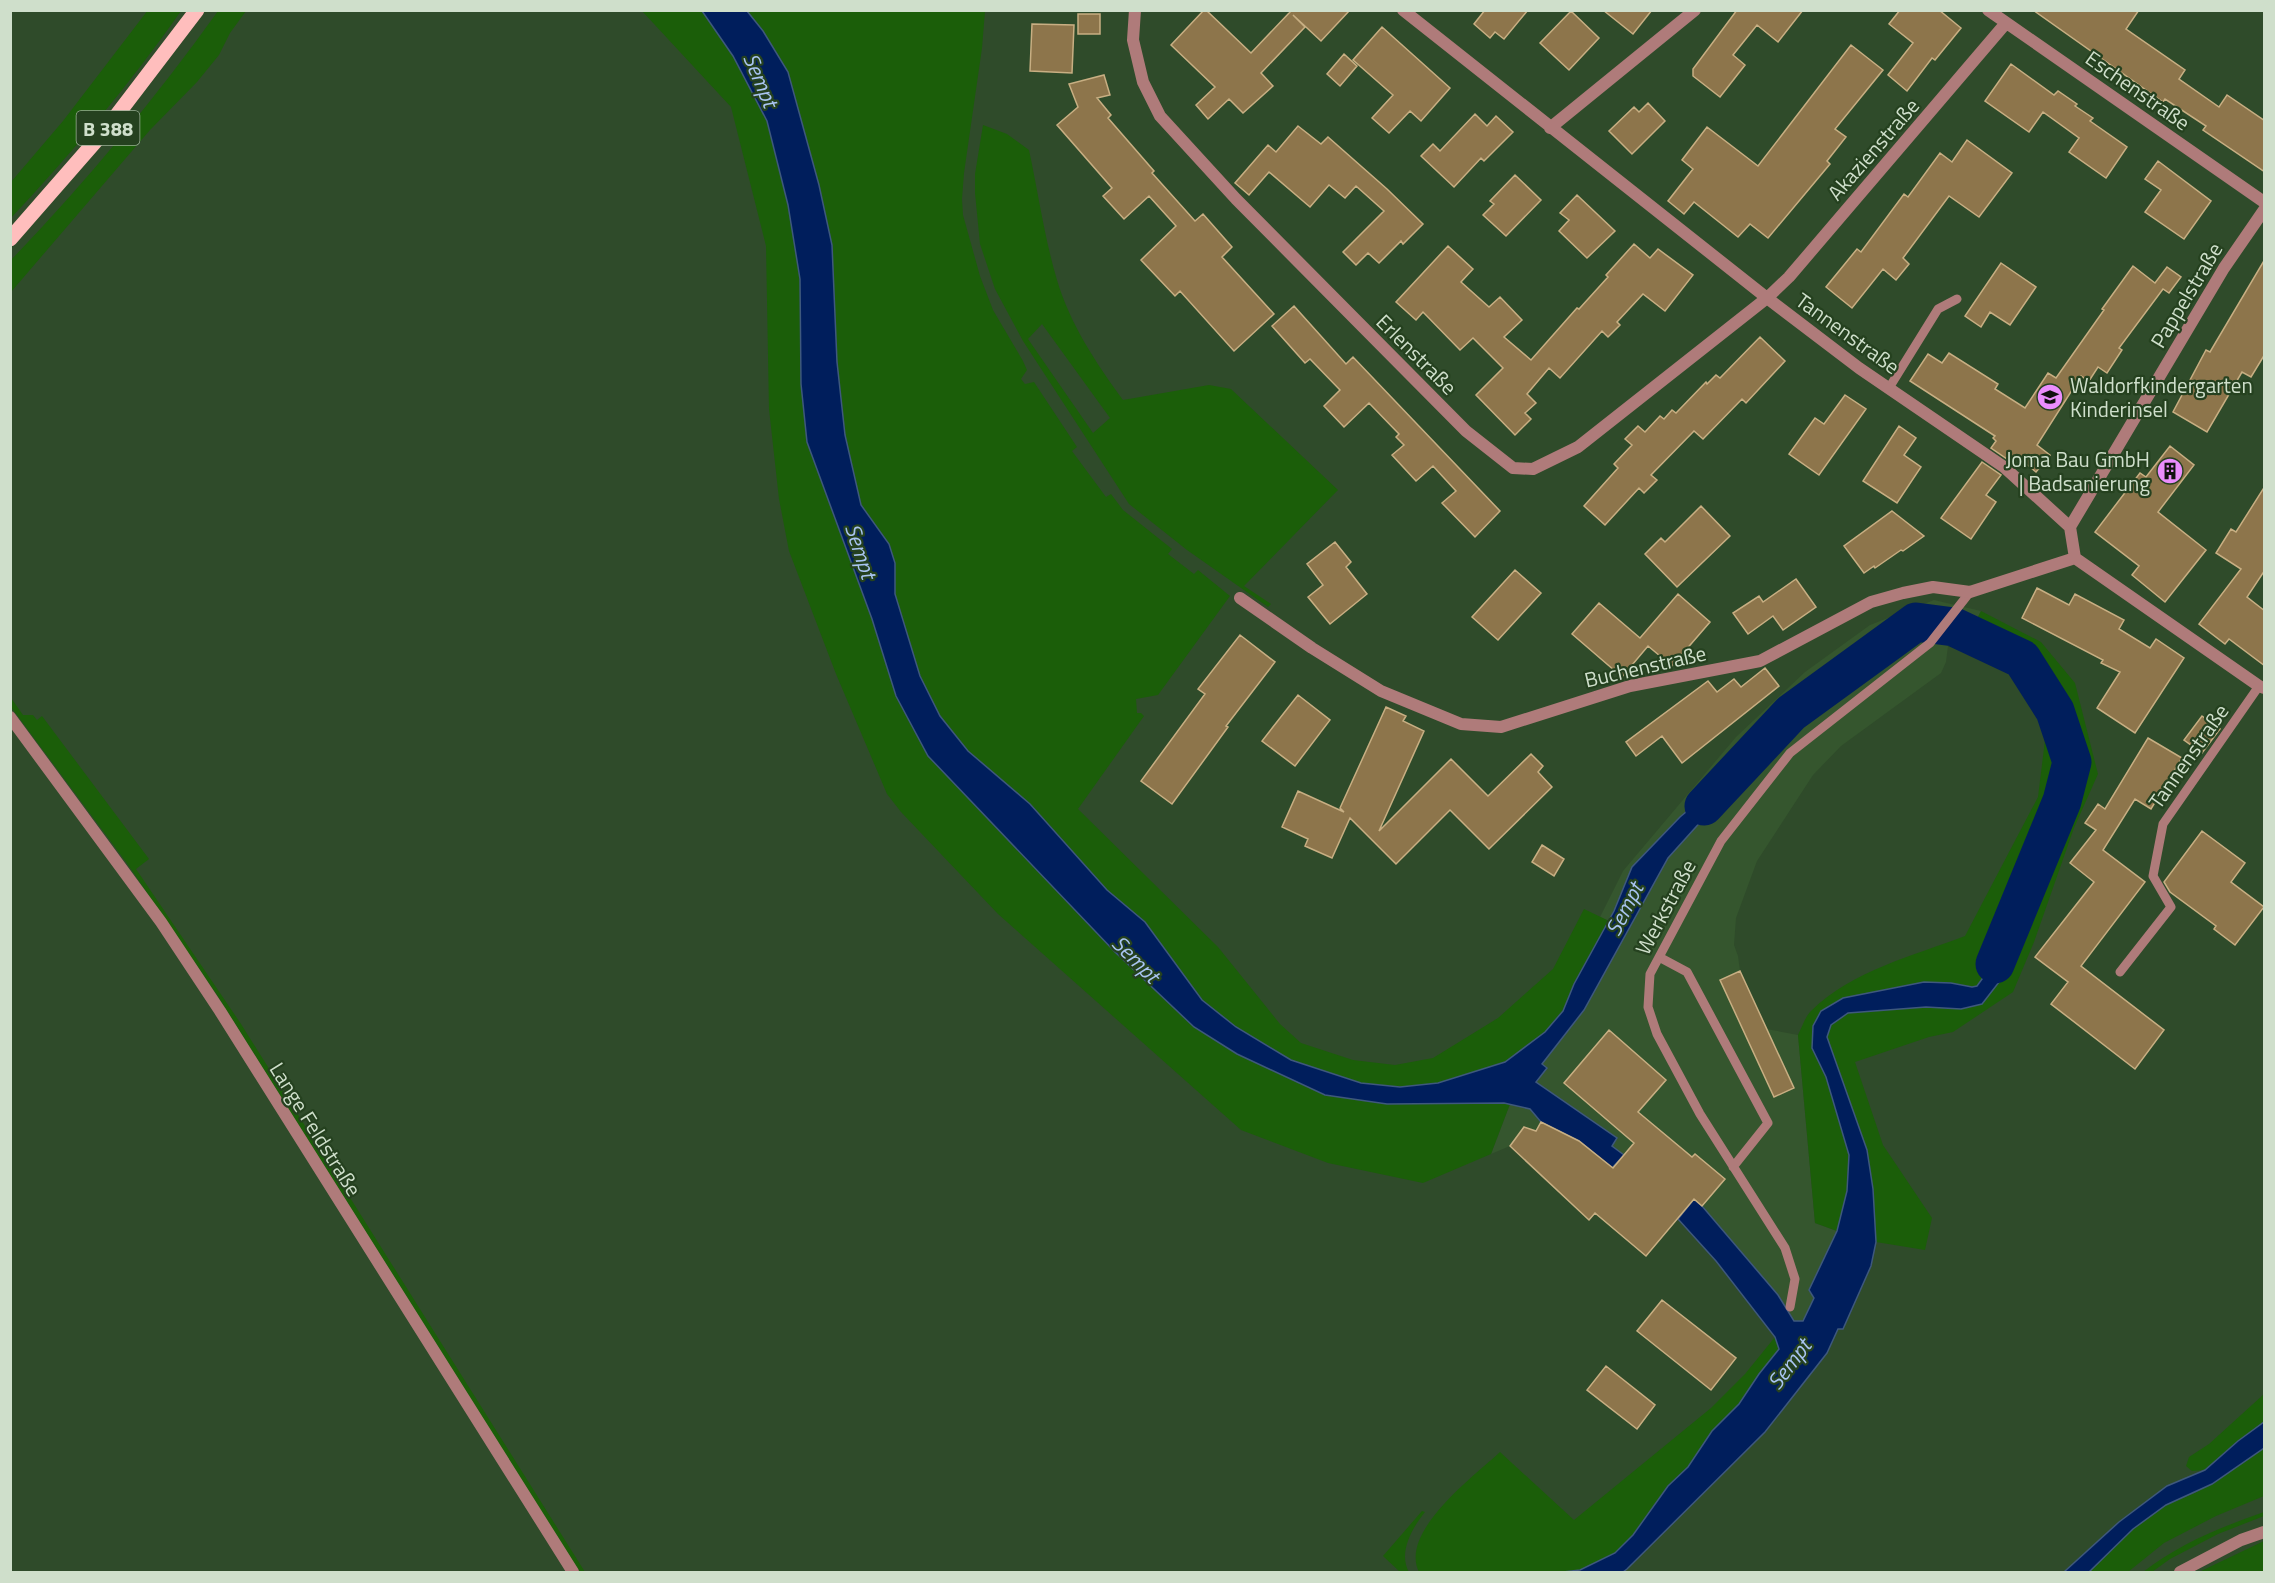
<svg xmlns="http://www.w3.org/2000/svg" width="2275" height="1583" viewBox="0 0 2275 1583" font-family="'Titillium Web',sans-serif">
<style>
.built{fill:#35562e}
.green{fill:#1b5e09;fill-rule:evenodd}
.water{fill:#001e5c;stroke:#3e587d;stroke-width:1.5}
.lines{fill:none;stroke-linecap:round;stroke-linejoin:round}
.river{stroke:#001e5c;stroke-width:39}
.building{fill:#8d754b;stroke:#c8af83;stroke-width:1.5}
.lane{stroke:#af7b7a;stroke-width:9}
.street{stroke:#af7b7a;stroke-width:12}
.primary{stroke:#ffbebd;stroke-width:15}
.labels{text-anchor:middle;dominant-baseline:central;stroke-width:4.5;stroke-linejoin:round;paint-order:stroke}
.shield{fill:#25411f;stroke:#9cb097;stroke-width:1.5}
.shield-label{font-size:20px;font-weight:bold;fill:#cfdfcb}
.street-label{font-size:21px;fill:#cfdfcb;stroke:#25411f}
.poi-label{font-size:21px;fill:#cfdfcb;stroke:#25411f;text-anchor:start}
.water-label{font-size:22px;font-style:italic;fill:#a9c4f1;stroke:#25411f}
</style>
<rect width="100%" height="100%" fill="#2f4b2a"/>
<path class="built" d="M1934 600 1981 611 1966 641 1948 646 1946 662 1941 673 1841 746 1813 775 1757 861 1736 918 1734 945 1738 956 1740 971 1767 1029 1798 1035 1815 1223 1837 1231 1814 1298 1803 1321H1795L1778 1295 1694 1200 1646 1256 1595 1214 1589 1220 1510 1146 1491 1154 1510 1104 1609 921 1600 917 1623 871 1736 737 1805 672 1870 625Z"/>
<path class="green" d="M148 10 181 11C130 84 72 153 11 218V182L63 121Z
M218 11H246L230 33 219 55 197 82 150 130 11 292V260C86 182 155 99 218 11Z
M642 11H702L733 56 767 121 788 205 800 279 801 384 807 442 872 619 896 696 928 756 1115 952 1325 1095 1387 1104H1510L1491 1154 1423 1183 1328 1163 1241 1130 998 914 901 812 887 794 836 674 789 551 779 499 769 409 766 246 731 107Z
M747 11H985L982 48 964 173 962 199 963 215 980 276 993 310 1023 361 1027 370 1021 379 1025 384 1034 382 1077 447 1072 451 1106 497 1111 494 1123 510 1172 549 1168 554 1194 574 1198 570 1230 596 1158 695 1136 699 1137 713H1141L1144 716 1078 809 1218 947 1280 1024 1301 1043 1353 1060 1395 1065 1433 1058 1498 1018 1553 969 1584 909 1609 921 1574 984 1563 1011 1545 1032 1505 1062 1438 1083 1400 1087 1361 1083 1291 1060 1236 1028 1202 1000 1145 922 1107 890 1030 804 968 751 940 716 920 676 895 594V563L889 544 861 505 845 435 819 185 788 73 763 31Z
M983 125 1007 134 1029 150C1038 192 1045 240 1057 280 1070 324 1096 363 1123 400L1209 385 1231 389 1338 490 1244 586 1271 604 1268 607 1187 550 1129 504 1023 341 995 289 980 244 975 193V174ZM1042 324 1110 418 1093 433 1028 339Z
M1981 611 2041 642 2075 683 2098 774 2074 828 2034 942 2013 992 1953 1032 1929 1037 1855 1062 1883 1145 1932 1218 1925 1250 1876 1242 1873 1189 1827 1037 1831 1025 1848 1013 1926 1007 1961 1009 1982 1004 2008 913 1990 968 1977 986 1972 987 1951 983 1924 982 1843 998 1821 1011 1813 1026 1812 1048 1826 1077 1849 1155 1847 1191 1837 1231 1815 1223 1798 1035C1802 1027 1805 1017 1811 1011 1853 970 1913 956 1965 936L2038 797 2046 732 2021 683 1993 662 1948 646 1966 641Z
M11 698 23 715H33L37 720 42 716 149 859 136 869 241 1024 585 1572H580L555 1533 217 995 126 862 11 707Z
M1775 1337 1779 1349 1759 1374 1739 1404 1712 1431 1688 1467 1668 1486 1633 1535 1615 1553 1580 1570 1563 1572H1419C1399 1532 1473 1477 1500 1452L1574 1520 1711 1408 1745 1374Z
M2264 1394V1422L2238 1441 2205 1470 2192 1471 2186 1466 2189 1457 2209 1444Z
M2264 1448V1496L2216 1516 2164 1543 2128 1572H2089L2133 1529 2166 1505 2195 1493 2233 1470Z
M1422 1511 1425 1512C1412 1528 1398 1553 1409 1572H1400L1383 1556Z
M2264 1512V1516L2218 1534 2170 1559 2152 1572H2143C2179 1544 2221 1527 2264 1512Z
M2264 1541V1572H2199Z"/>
<path class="water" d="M702 11H747L763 31 788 72 819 185 832 245 837 362 845 435 861 505 889 544 895 563V594L920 676 940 716 968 751 1030 804 1107 890 1145 922 1202 1000 1236 1027 1291 1060 1361 1083 1400 1087 1438 1083 1505 1062 1545 1032 1563 1011 1574 984 1614 911 1632 867 1680 817 1740 767 1731 788 1668 858 1584 1010 1542 1064 1547 1068 1536 1082 1617 1138 1612 1146 1624 1155 1612 1168 1579 1141 1541 1122 1530 1109 1504 1103 1387 1104 1325 1095 1237 1054 1194 1027 1115 952 928 756 896 696 872 619 807 442 801 384 800 279 788 205 767 121 733 56Z
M2009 913 2021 916 2003 977 1982 1004 1961 1009 1926 1007 1848 1013 1831 1025 1827 1037 1867 1150 1873 1189 1876 1242 1871 1266 1843 1329H1838L1827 1353 1765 1432 1627 1569 1623 1572H1563L1580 1570 1615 1553 1633 1535 1668 1486 1688 1467 1712 1431 1739 1404 1759 1374 1779 1349 1775 1337 1716 1261 1678 1219 1694 1199 1702 1206 1778 1295 1794 1321H1803L1814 1298 1809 1290 1837 1231 1847 1191 1849 1155 1826 1077 1812 1048 1813 1026 1821 1011 1843 998 1924 982 1951 983 1972 987 1977 986 1990 968Z
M2264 1422V1448L2212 1484 2166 1505 2133 1529 2089 1572H2064L2119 1522 2167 1486 2205 1470 2238 1441Z"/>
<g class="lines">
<path class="river" d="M1704 806 1791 713 1916 622 1954 627 2022 659 2055 711 2072 762 2062 801 1995 964"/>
</g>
<path class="building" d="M1204 10H1206L1251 53 1290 12 1288 10H1350L1321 41 1293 15 1305 27 1261 73 1273 86 1243 113 1229 99 1208 119 1196 105 1215 87 1171 45Z
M1485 10H1528L1504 39 1495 32 1490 38 1474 24Z
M1603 10H1652L1633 34Z
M1737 10H1803L1778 42 1757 25 1733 55 1745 65 1720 97 1693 76V69Z
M1900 10H1939L1961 28 1935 60 1932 58 1907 91 1888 75 1913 43 1889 24Z
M2033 10H2139L2126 29 2185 70 2179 79 2219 107 2227 95 2265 121V172L2203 130 2206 126 2165 99 2163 102Z
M1571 11 1599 38 1569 70 1540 43Z
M1078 14H1100V34H1078Z
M1032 24 1074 25 1072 73 1030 71Z
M1382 27 1450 88 1421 121 1410 111 1389 133 1372 118 1393 95 1353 60Z
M1851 45 1883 70 1835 129 1846 137 1827 161 1830 164 1768 238 1750 224 1738 237 1694 202 1684 214 1668 201 1693 169 1682 160 1707 127 1758 166Z
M1344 54 1357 66 1340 86 1327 74Z
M2011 64 2054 95 2058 91 2077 104 2075 106 2093 118 2090 121 2127 147 2106 178 2069 152 2079 138 2043 112 2029 132 1985 101Z
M1104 75 1110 95 1097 98 1111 115 1108 118 1154 171 1152 173 1195 221 1203 214 1232 247 1222 257 1274 314 1234 351 1180 291 1175 296 1141 260 1176 226 1149 196 1124 219 1103 196 1112 188 1057 125 1078 107 1069 84Z
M1648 103 1665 121 1632 154 1609 131 1634 107 1639 112Z
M1475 114 1487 126 1496 116 1513 132 1484 161 1481 158 1454 187 1421 156 1433 144 1440 151Z
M1298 126 1321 144 1328 137 1387 189 1423 224 1403 244 1401 241 1379 263 1368 253 1356 265 1343 252 1384 211 1356 186 1345 198 1329 185 1310 207 1269 172 1249 195 1235 183 1268 145 1276 152Z
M1967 140 2012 173 1979 217 1949 196 1903 258 1909 264 1896 280 1883 269 1852 308 1826 287 1857 249 1861 252 1904 194 1908 197 1940 153 1952 162Z
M2158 161 2211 201 2184 239 2145 212 2161 190 2145 179Z
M1515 175 1541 200 1506 236 1483 215 1494 204 1490 201Z
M1577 195 1615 231 1587 258 1559 231 1569 220 1560 213Z
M1634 244 1650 258 1658 249 1693 275 1665 311 1643 294 1617 322 1620 325 1608 337 1602 331 1560 378 1549 368 1527 394 1536 403 1525 413 1531 419 1515 435 1476 395 1503 368 1473 338 1460 350 1423 312 1416 320 1396 302 1448 246 1473 269 1461 282 1489 307 1500 297 1522 320 1504 337 1531 360 1577 308 1579 309 1608 277 1606 275Z
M2265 259V354L2251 377 2242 372 2207 432 2173 412 2206 350 2210 352Z
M2001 263 2036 287 2010 325 1990 312 1981 327 1965 316Z
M2133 266 2155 283 2167 267 2181 277 2169 293 2163 289 2119 348 2122 350 2107 373 2098 367 2089 381 2081 376 2037 445 2050 455 2036 472 2015 455 2010 461 1991 448 1996 441 1993 438 1995 436 1910 381 1928 354 1942 363 1949 353 1998 384 1995 389 2025 408 2048 373 2056 378 2104 310 2102 309Z
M1294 306 1346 364 1353 357 1500 511 1475 537 1442 503 1456 491 1433 466 1416 481 1392 455 1404 445 1396 437 1399 434 1369 403 1344 427 1324 406 1340 390 1310 359 1305 363 1272 326Z
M1760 337 1785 361 1746 403 1742 399 1703 439 1694 431 1651 475 1657 480 1644 493 1639 488 1605 525 1584 506 1618 468 1614 464 1632 445 1625 439 1638 426 1645 432 1660 416 1664 419 1672 410 1676 413 1706 382 1707 384 1716 375 1720 378Z
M1845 395 1866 409 1819 475 1789 454 1815 418 1824 424Z
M1899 426 1916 438 1904 455 1921 467 1897 503 1863 481Z
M2170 446 2194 465 2158 512 2206 550 2165 602 2132 575 2139 566 2095 532 2140 473 2146 477Z
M1982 462 2001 475 1986 495 1996 502 1971 539 1941 518Z
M2265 486V570L2247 597 2265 611V666L2229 639 2225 644 2199 624 2241 569 2216 553 2231 529 2236 532Z
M1701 506 1730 536 1677 587 1645 554 1661 538 1665 542Z
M1892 511 1924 536 1903 551 1901 550 1875 568 1874 566 1864 573 1844 546Z
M1335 542 1351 562 1346 567 1367 594 1330 624 1308 597 1323 585 1307 564Z
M1515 570 1541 593 1498 640 1472 617Z
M1796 579 1816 607 1783 630 1773 616 1748 634 1733 613 1759 596 1763 602Z
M2037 588 2069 605 2075 594 2124 620 2119 629 2150 648 2156 639 2184 658 2135 733 2097 708 2120 672 2101 663 2103 660 2022 618Z
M1678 594 1710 622 1672 666 1648 646 1622 677 1572 634 1599 603 1640 638Z
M1240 635 1275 662 1226 726 1228 727 1172 804 1141 781 1205 694 1198 689Z
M1765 668 1779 686 1682 763 1662 736 1636 756 1626 742 1708 681 1717 692 1734 679 1741 687Z
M1298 695 1330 720 1295 766 1262 741Z
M1386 707 1406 716 1403 721 1424 731 1379 831 1451 759 1488 796 1531 754 1543 766 1538 772 1552 787 1489 849 1450 810 1396 864 1350 818 1332 858 1305 846 1308 839 1282 827 1298 791 1344 812 1340 808Z
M2202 716 2220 729 2202 753 2184 740Z
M2148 738 2182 758 2151 809 2135 799 2103 850 2145 882 2081 966 2164 1030 2135 1069 2051 1004 2068 982 2035 957 2094 882 2070 863 2096 830 2085 823 2098 804 2105 809Z
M2202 831 2245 863 2231 882 2264 907 2235 945 2214 929 2216 926 2170 892 2164 882Z
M1542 845 1564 859 1554 876 1532 862Z
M1740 971 1794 1088 1774 1097 1720 980Z
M1609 1030 1666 1080 1638 1112 1692 1157 1695 1154 1725 1179 1702 1206 1694 1199 1646 1256 1595 1213 1589 1220 1510 1146 1524 1127 1536 1131 1541 1122 1579 1141 1613 1168 1634 1143 1564 1083Z
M1662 1300 1736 1358 1711 1390 1637 1331Z
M1606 1366 1655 1405 1637 1429 1587 1390Z"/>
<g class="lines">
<path class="lane" d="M1889 388 1938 309 1957 299
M1659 957 1687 972 1768 1123 1733 1167
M2120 972 2171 907 2153 876 2163 824 2259 686
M1790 1307 1795 1279 1785 1248 1700 1114 1657 1034 1648 1007 1650 974 1721 841 1790 753 1930 643 1970 592"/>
<path class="street" d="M1135 10 1133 40 1143 82 1160 116 1236 199 1466 431 1513 468 1533 469 1578 447 1767 298 1789 277 2006 23
M1403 10 1767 298 1859 368 2004 467 2070 527 2075 558 2259 686 2264 688
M1988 10 2264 202
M1550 128 1695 10
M2070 527 2224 268 2264 210
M1240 598 1312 648 1381 691 1461 724 1501 727 1630 686 1760 661 1871 602 1903 593 1933 587 1970 592 2075 558
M10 717 161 922 220 1011 573 1572
M2180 1572 2241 1540 2264 1532"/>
<path class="primary" d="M10 239 107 128 197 10"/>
</g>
<defs>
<symbol id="school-disc" viewBox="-11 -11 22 22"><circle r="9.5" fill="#ea8dfd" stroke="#25411f"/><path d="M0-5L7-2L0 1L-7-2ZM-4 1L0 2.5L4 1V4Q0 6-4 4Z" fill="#111"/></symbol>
<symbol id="building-disc" viewBox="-11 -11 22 22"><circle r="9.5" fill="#ea8dfd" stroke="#25411f"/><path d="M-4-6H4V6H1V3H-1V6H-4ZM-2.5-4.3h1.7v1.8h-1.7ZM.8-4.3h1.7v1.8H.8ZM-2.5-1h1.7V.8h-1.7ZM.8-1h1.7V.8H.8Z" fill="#111"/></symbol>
</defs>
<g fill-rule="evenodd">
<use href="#school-disc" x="2035" y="382" width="30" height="30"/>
<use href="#building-disc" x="2155" y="456" width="30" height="30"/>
</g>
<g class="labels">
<rect class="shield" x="76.5" y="111" width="63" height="34" rx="4.5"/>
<g class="shield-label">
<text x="108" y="128">B 388</text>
</g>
<g class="street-label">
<text transform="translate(2138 90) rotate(35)">Eschenstraße</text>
<text transform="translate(1873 149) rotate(-49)">Akazienstraße</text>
<text transform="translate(2186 295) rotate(-59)">Pappelstraße</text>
<text transform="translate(1848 333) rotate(36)">Tannenstraße</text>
<text transform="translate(1417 354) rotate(45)">Erlenstraße</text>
<text transform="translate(1645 666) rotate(-13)">Buchenstraße</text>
<text transform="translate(2188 756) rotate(-55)">Tannenstraße</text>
<text transform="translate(1665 907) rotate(-62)">Werkstraße</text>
<text transform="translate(316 1129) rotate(58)">Lange Feldstraße</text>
</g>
<g class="poi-label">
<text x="2070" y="385">Waldorfkindergarten<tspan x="2070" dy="24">Kinderinsel</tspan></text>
<text x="2150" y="459" text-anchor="end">Joma Bau GmbH<tspan x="2150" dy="24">| Badsanierung</tspan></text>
</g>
<g class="water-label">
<text transform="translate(761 80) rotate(67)">Sempt</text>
<text transform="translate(861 551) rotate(72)">Sempt</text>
<text transform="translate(1624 909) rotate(-63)">Sempt</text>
<text transform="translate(1136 959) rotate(45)">Sempt</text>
<text transform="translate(1789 1364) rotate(-53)">Sempt</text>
</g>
</g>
<rect width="2275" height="1583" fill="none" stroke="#cfdfcb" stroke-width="24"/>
</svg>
